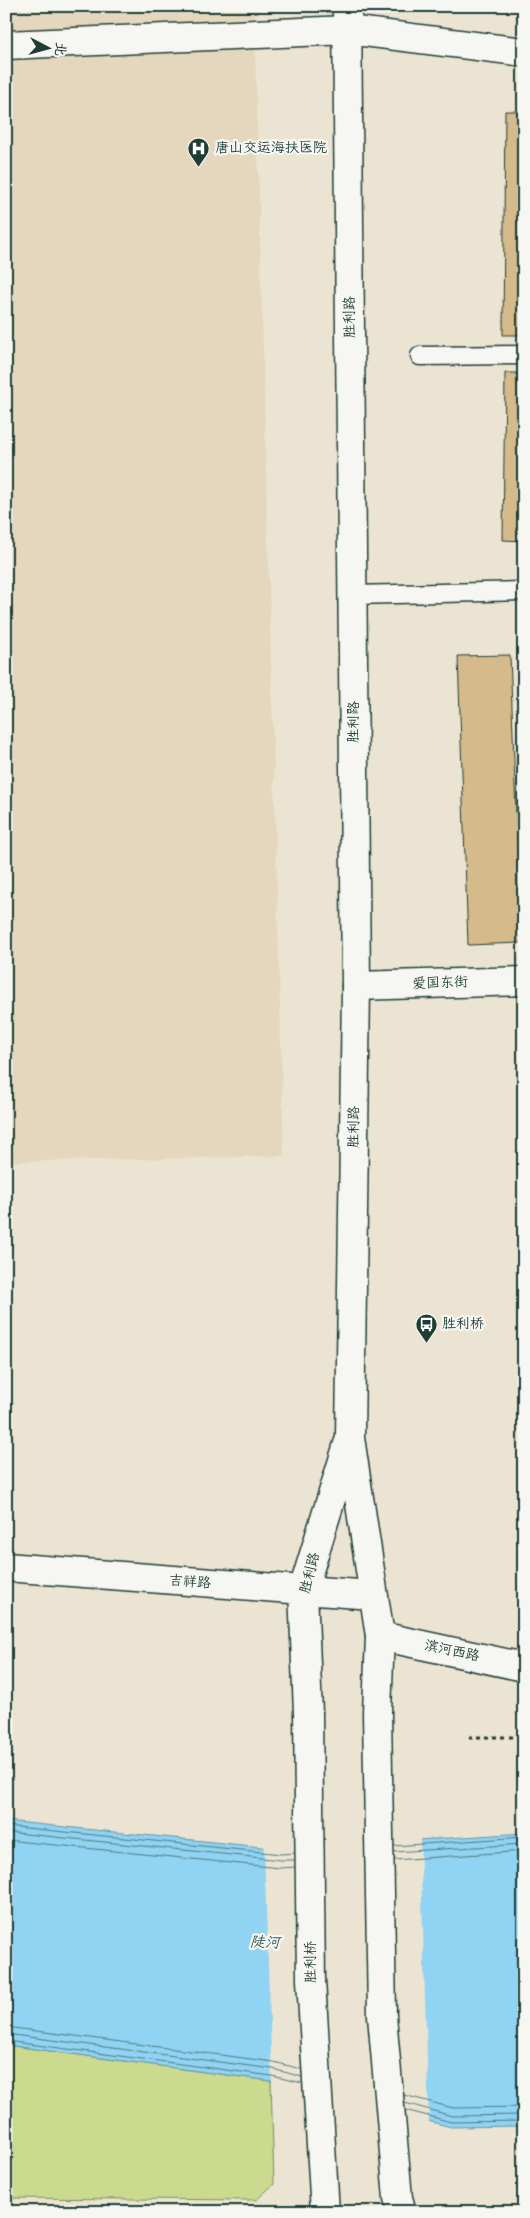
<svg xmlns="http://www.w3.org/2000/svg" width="530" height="2218" viewBox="0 0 530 2218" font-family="Kalam,'LXGW WenKai TC',sans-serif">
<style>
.built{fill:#e5d7bd}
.green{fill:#cbda8e;stroke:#758c61}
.water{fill:#91d3f3;stroke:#6397a7}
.pier{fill:#ece4d3}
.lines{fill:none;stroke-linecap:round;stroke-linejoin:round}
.shore{stroke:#4d7980;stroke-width:1}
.building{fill:#d5ba8b;stroke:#1f3d34}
.service-casing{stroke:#1f3d34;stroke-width:21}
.minor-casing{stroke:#1f3d34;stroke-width:31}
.tertiary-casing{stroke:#1f3d34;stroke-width:31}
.secondary-casing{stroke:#1f3d34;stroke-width:31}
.path{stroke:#1f3d34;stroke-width:3;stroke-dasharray:4 4;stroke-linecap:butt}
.service{stroke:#f6f6f2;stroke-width:18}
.minor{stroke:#f6f6f2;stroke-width:28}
.tertiary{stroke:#f6f6f2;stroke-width:28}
.secondary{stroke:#f6f6f2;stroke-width:28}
.labels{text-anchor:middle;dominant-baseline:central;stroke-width:4.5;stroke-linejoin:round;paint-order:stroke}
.poi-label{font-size:14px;fill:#1f3d34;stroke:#f6f6f2;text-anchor:start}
.street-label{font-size:14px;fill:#1f3d34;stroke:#f6f6f2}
.water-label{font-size:15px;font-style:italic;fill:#365b5a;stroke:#f6f6f2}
</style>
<rect width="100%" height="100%" fill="#ece4d3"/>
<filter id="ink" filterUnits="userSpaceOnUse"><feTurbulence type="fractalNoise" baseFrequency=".02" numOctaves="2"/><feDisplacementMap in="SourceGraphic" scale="10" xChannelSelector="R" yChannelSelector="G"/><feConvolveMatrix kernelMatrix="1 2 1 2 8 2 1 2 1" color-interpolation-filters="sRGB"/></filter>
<g filter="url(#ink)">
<path class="built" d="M6 6H254L284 1156 6 1162Z
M421 6H524V8L424 7Z"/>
<path class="green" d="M6 2045 271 2081 274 2184 256 2200 6 2198Z"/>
<path class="water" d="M6 1821 282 1849 524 1833V2126L451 2127 271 2081 6 2045Z"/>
<path class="pier" d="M420 1837 429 2124 272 2083 264 1845 282 1847Z"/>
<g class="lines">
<path class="shore" d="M6 1826 281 1854 295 1853
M6 1832 281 1860H295
M6 1840 280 1868 295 1867
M394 1846 524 1837
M394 1852 524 1844
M394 1860 524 1851
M6 2027 274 2062 301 2069
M6 2034 273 2069 302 2077
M6 2041 272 2076 302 2083
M404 2095 453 2108 524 2107
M405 2103 452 2116 524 2115
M405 2110 451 2122 524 2121"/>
</g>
<path class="building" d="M505 111H524V335H503Z
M505 373H524V541L503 540Z
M510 655 521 943 468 945 458 656Z"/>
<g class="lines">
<defs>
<path id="service" d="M420 356 524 355
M353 595 524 591"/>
<path id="minor" d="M6 45 348 30 524 52
M356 986 524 981
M380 1636 524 1667"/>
<path id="tertiary" d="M303 1590 373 1595"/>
<path id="secondary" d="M347 6 356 986 350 1438 380 1636 377 1712 382 2016 398 2198 402 2212
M6 1567 303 1590
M325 2212 311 1980 308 1713 303 1590 348 1444"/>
</defs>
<use href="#service" class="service-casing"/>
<use href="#minor" class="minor-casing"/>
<use href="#tertiary" class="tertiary-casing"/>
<use href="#secondary" class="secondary-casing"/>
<path class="path" d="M469 1737H524"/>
<use href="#service" class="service"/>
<use href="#minor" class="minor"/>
<use href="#tertiary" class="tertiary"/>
<use href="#secondary" class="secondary"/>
</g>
</g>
<defs>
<symbol id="hospital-pin" viewBox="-11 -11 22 30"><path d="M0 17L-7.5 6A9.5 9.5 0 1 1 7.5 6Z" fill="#1f3d34" stroke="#f6f6f2"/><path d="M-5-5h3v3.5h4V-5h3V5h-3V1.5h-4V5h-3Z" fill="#fff"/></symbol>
<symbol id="bus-pin" viewBox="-11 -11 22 30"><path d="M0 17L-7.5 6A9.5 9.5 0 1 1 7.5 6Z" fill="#1f3d34" stroke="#f6f6f2"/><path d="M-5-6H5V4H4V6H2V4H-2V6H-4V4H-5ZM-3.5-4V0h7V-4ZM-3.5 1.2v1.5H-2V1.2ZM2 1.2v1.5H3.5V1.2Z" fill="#fff"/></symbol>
</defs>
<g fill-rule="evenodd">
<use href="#hospital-pin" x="186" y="136" width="25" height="34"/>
<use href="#bus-pin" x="414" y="1312" width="25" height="34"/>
</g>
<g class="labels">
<g class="poi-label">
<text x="215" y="148">唐山交运海扶医院</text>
<text x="442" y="1324">胜利桥</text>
</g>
<g class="street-label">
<text transform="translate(350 317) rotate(-91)">胜利路</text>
<text transform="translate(354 722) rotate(-90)">胜利路</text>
<text transform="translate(440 983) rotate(-2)">爱国东街</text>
<text transform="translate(354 1127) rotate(-89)">胜利路</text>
<text transform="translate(310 1573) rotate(-76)">胜利路</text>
<text transform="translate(190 1582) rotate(4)">吉祥路</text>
<text transform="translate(452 1651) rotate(12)">滨河西路</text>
<text transform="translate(311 1962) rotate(-91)">胜利桥</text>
</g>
<g class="water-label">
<text transform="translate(265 1943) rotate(2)">陡河</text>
</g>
</g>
<rect width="530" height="2218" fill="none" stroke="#f6f6f2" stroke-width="25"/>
<rect x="12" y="12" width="505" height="2193" fill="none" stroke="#1f3d34" stroke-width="2" filter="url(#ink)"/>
<g transform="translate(48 48) rotate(96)" stroke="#f6f6f2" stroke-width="4" paint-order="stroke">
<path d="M0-4L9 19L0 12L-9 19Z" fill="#1f3d34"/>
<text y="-8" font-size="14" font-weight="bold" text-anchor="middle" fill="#1f3d34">北</text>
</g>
</svg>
